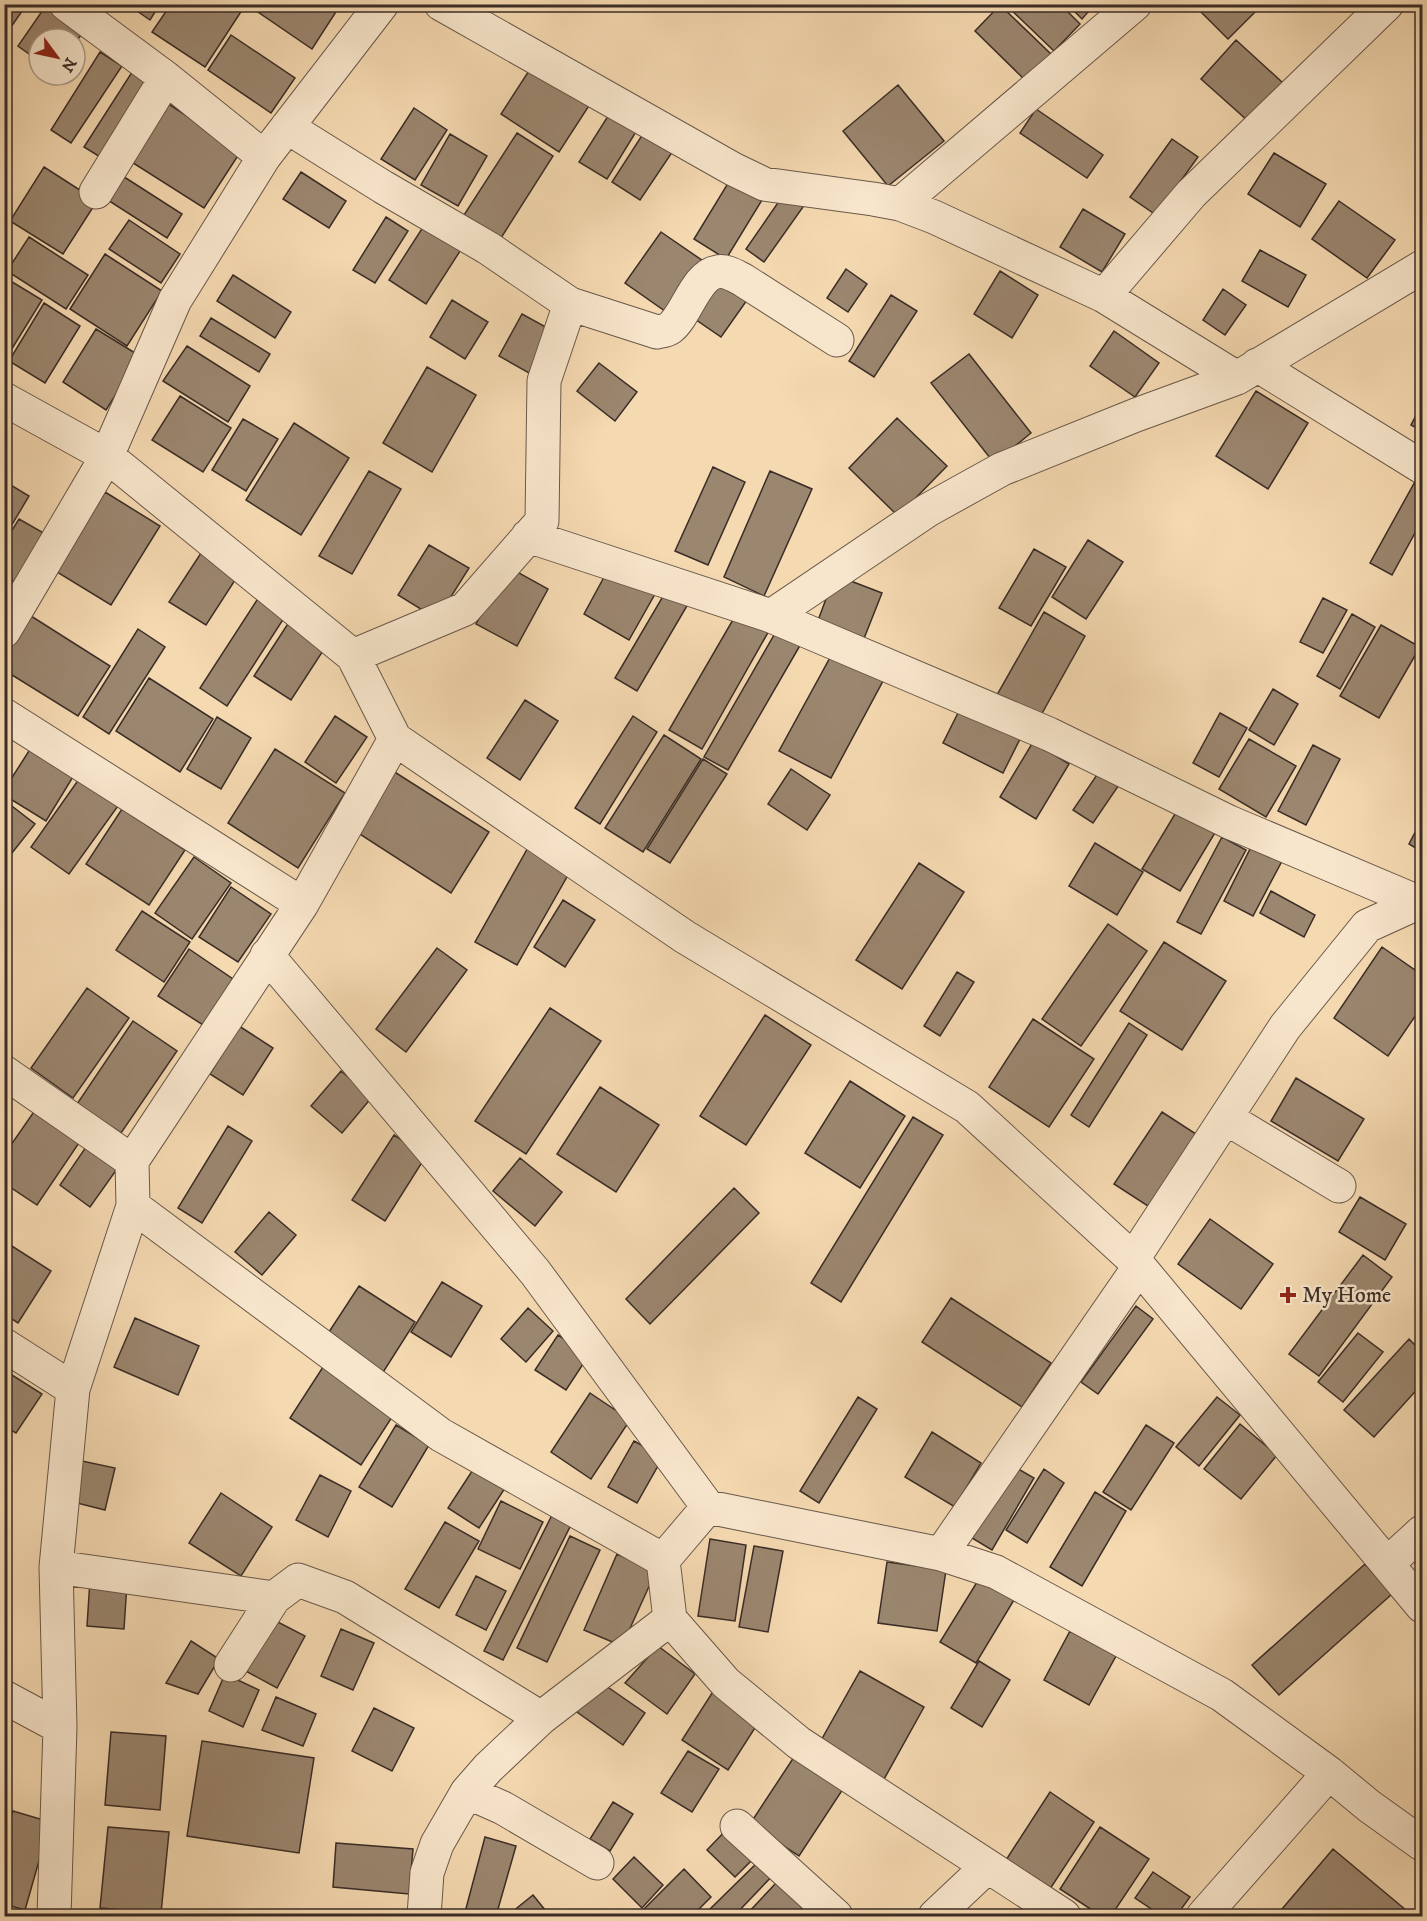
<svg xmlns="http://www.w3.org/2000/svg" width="1427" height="1921" viewBox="0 0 1427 1921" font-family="'IM FELL DW Pica',serif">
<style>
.building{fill:#9b866f;stroke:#3a2d27;stroke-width:1.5}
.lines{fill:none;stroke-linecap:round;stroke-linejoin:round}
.minor-casing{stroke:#69584a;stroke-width:35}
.minor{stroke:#f8e6cc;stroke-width:33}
.poi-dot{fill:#8f2418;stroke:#f8e6cc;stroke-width:2}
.labels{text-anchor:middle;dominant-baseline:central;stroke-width:5;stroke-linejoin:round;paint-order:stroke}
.poi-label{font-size:22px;fill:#3a2d27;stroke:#f8e6cc;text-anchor:start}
</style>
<rect width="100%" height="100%" fill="#f5d9b1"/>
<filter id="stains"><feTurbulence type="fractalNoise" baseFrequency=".00333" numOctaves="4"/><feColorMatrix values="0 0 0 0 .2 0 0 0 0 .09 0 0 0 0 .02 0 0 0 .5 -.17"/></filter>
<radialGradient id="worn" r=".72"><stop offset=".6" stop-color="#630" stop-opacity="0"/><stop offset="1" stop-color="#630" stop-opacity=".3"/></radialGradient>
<path class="building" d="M4 4H27L4 37Z
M47 4H50L85 30 75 43V39H39V61L18 46Z
M127 4H160L150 20Z
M171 4H241L244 7 205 67 152 32Z
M246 4H341L312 49Z
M1005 4H1060L1080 24 1054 51Z
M1067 4H1095L1082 19Z
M1193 4H1259L1261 6 1228 39Z
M1000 5 1052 55 1026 81 975 31Z
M231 35 295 78 271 113 208 70Z
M1236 40 1283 83 1248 121 1201 79Z
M100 52 122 66 71 143 51 130Z
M534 63 592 101 559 152 501 114Z
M134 69 155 83 105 160 84 147Z
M898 85 944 141 888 186 843 131Z
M167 103 241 151 204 208 130 161Z
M615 105 642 122 607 179 579 162Z
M414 108 447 130 415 180 381 159Z
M1036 109 1103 155 1087 178 1020 133Z
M650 123 679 142 640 200 612 182Z
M517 133 553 156 501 238 464 215Z
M450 134 487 156 458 206 421 185Z
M1172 139 1198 157 1156 215 1130 197Z
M1274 153 1326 184 1300 227 1248 194Z
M44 167 97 201 63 254 10 221Z
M301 172 346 201 329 228 283 199Z
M118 173 182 214 167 238 103 197Z
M730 180 762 200 726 259 694 239Z
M784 194 803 207 764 262 746 249Z
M1339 201 1395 240 1367 278 1312 239Z
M1083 209 1125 234 1102 272 1060 247Z
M386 217 408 231 375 283 353 270Z
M129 220 180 254 161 283 109 249Z
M425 224 462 248 426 304 389 280Z
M661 232 709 265 672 316 625 283Z
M29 237 88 275 66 309 7 271Z
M1260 250 1306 275 1288 307 1242 281Z
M105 254 162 291 127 346 70 309Z
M846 269 867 284 848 312 827 298Z
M1000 271 1038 295 1012 338 974 314Z
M723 273 752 293 721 337 692 317Z
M233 275 291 312 275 338 217 301Z
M4 277 42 300 5 360 4 359Z
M1223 289 1246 305 1225 335 1203 320Z
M891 295 917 311 874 377 849 361Z
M452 300 488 322 465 359 430 337Z
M44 303 80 326 45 383 9 361Z
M522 314 553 331 529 373 499 356Z
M211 318 270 354 259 372 200 336Z
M96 329 140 356 106 410 63 382Z
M1114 331 1159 363 1135 397 1090 366Z
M187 346 250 386 228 422 163 381Z
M969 354 1031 433 994 463 931 383Z
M599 363 637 392 615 421 577 391Z
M427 367 476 395 432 472 383 443Z
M1256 391 1308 423 1268 489 1216 456Z
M180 396 231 428 203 472 152 440Z
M1422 404V431L1411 425Z
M897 418 947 466 898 516 849 468Z
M243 419 278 439 246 491 212 470Z
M294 423 349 458 301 535 246 500Z
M713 467 745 482 708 565 675 551Z
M369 471 401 489 352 574 319 556Z
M770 471 812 489 764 596 724 577Z
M1417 478 1422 481V520L1392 575 1370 563Z
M4 481 29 496 7 533 4 531Z
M105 492 160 526 111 605 57 572Z
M19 519 47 535 18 584 4 576V543Z
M1088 540 1123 562 1086 619 1052 597Z
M429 545 469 568 437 619 398 595Z
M1034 549 1066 567 1031 626 999 608Z
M201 553 237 577 206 625 169 602Z
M508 567 548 589 517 646 476 624Z
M609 568 655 594 629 640 584 614Z
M835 575 882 593 863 641 817 623Z
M669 586 691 599 637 691 615 678Z
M259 597 286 615 227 706 200 688Z
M1323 598 1347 610 1323 653 1300 642Z
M738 611 770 629 702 749 669 730Z
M1044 612 1085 636 1035 726 993 702Z
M1352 614 1375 627 1340 689 1317 676Z
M31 616 110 666 78 716 4 670V657Z
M293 616 330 640 291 700 254 676Z
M1381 625 1420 647 1379 718 1340 696Z
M778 628 802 642 728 770 704 757Z
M138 629 165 647 109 734 83 717Z
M832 654 883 681 831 778 779 751Z
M149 678 213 719 180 772 116 731Z
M1273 689 1298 704 1274 745 1249 730Z
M525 700 558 721 520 780 487 758Z
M962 705 1022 735 1003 773 943 743Z
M1220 713 1247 728 1219 777 1193 763Z
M335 716 367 737 336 783 305 762Z
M633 716 657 732 600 824 575 808Z
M217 717 251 738 221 789 187 769Z
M664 735 701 759 643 852 605 828Z
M1249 739 1296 766 1266 817 1219 789Z
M36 740 79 767 46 821 4 795V790Z
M1033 742 1069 764 1036 819 1000 797Z
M1313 745 1340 759 1306 825 1278 811Z
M275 749 345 793 298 868 228 823Z
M703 759 727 774 670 863 647 849Z
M1103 766 1123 779 1093 823 1073 810Z
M791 769 830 795 807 830 768 804Z
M393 771 489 832 451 893 355 831Z
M84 772 123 799 69 874 31 847Z
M4 800 35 824 4 863Z
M122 809 185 850 149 905 86 864Z
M1178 809 1216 831 1180 891 1142 869Z
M1422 819V852L1409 844Z
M1222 837 1246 850 1201 934 1177 922Z
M1095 843 1143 872 1117 915 1069 886Z
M530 844 572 868 517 965 475 942Z
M1252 845 1282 861 1253 916 1224 901Z
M194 857 231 883 192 939 155 913Z
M919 863 964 892 902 989 856 960Z
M231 887 271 914 238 962 199 937Z
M1271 891 1315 915 1304 937 1260 913Z
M563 900 595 920 565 967 534 947Z
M142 911 190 942 164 982 116 950Z
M1108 924 1147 951 1081 1046 1042 1019Z
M1164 942 1226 981 1182 1050 1120 1011Z
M1382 947 1422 975V1006L1388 1056 1334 1018Z
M437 948 467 970 406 1052 376 1029Z
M189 949 233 979 203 1025 158 996Z
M957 972 974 982 940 1036 924 1026Z
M87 988 129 1018 73 1098 31 1068Z
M550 1008 601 1041 526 1154 475 1121Z
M765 1015 811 1045 746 1145 700 1116Z
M1033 1019 1094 1059 1049 1127 989 1087Z
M133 1021 177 1051 121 1133 77 1104Z
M1129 1023 1147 1035 1089 1127 1071 1115Z
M239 1026 273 1048 243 1095 210 1074Z
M341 1071 372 1097 342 1133 311 1106Z
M1296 1078 1364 1119 1338 1161 1271 1121Z
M850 1081 905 1116 860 1188 805 1153Z
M600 1087 659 1125 616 1192 557 1154Z
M40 1103 85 1134 37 1205 4 1183V1155Z
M1162 1112 1199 1136 1151 1208 1114 1184Z
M913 1117 943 1135 841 1302 811 1283Z
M228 1126 252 1141 202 1223 178 1208Z
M394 1135 426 1156 385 1221 352 1200Z
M86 1147 117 1169 90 1207 60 1185Z
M520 1158 562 1192 535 1226 493 1191Z
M734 1188 759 1213 650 1324 626 1299Z
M1360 1197 1406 1224 1385 1260 1339 1232Z
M269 1212 296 1235 262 1275 235 1252Z
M1210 1219 1273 1264 1241 1309 1178 1264Z
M4 1241 51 1271 18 1323 4 1314Z
M1363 1255 1392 1277 1319 1376 1289 1354Z
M442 1282 482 1306 451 1357 411 1332Z
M359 1286 415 1322 382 1374 325 1338Z
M951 1298 1051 1363 1022 1407 922 1342Z
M1136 1306 1153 1319 1098 1394 1081 1382Z
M528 1308 553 1331 526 1362 501 1339Z
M135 1318 199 1346 178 1395 114 1367Z
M1358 1333 1383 1352 1343 1402 1318 1382Z
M558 1335 589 1355 566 1390 535 1370Z
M1409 1339 1422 1352V1384L1374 1437 1344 1410Z
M323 1367 394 1414 361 1465 290 1418Z
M4 1370 42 1394 16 1433 4 1426Z
M590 1393 630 1420 591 1479 551 1452Z
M858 1397 877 1409 819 1503 800 1491Z
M1217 1397 1240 1415 1199 1466 1176 1447Z
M1240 1424 1277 1455 1241 1499 1204 1469Z
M396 1425 429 1445 392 1507 359 1487Z
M1146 1425 1174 1443 1131 1510 1103 1492Z
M932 1432 981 1463 955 1507 905 1477Z
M634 1441 663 1457 637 1503 608 1487Z
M82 1461 115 1468 105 1510 73 1502Z
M476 1465 507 1485 479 1528 448 1508Z
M1015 1467 1034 1478 992 1550 972 1538Z
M1044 1469 1064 1483 1027 1543 1006 1530Z
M320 1475 351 1491 328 1537 296 1520Z
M1095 1492 1126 1511 1082 1586 1050 1567Z
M221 1493 272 1527 241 1576 189 1543Z
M501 1501 543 1522 520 1569 478 1549Z
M554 1511 573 1521 503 1660 484 1651Z
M445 1522 479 1541 439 1608 405 1589Z
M570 1536 600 1550 547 1662 517 1648Z
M710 1539 746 1545 735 1621 698 1616Z
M754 1546 783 1551 768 1632 739 1627Z
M617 1554 656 1571 622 1646 584 1630Z
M887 1562 946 1570 937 1631 878 1623Z
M1365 1564 1392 1594 1279 1695 1252 1665Z
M982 1574 1017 1595 976 1663 940 1642Z
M476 1576 506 1591 486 1630 456 1615Z
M90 1580 127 1583 124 1629 87 1626Z
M270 1618 305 1636 277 1688 242 1669Z
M341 1629 374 1643 353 1690 321 1676Z
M1070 1631 1116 1656 1089 1705 1044 1680Z
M191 1641 219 1659 198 1694 166 1683Z
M658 1646 695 1674 667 1714 625 1683Z
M979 1661 1010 1680 982 1727 951 1708Z
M860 1671 924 1707 883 1781 819 1744Z
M225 1674 259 1690 243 1727 209 1711Z
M599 1681 645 1713 623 1745 577 1712Z
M714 1690 760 1720 728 1770 682 1740Z
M276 1697 316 1714 303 1746 262 1730Z
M374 1708 414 1728 392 1771 352 1751Z
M111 1732 166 1736 160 1810 105 1805Z
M202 1741 314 1758 299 1853 187 1836Z
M688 1751 719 1769 692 1812 661 1793Z
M794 1757 843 1789 799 1856 750 1824Z
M1050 1792 1094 1822 1050 1889 1006 1860Z
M613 1802 633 1814 610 1851 590 1839Z
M13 1811 50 1822 25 1910 4 1904V1837Z
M730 1826 759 1853 735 1877 707 1850Z
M108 1827 169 1832 161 1913 100 1908Z
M1100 1827 1149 1859 1111 1916H1101L1060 1889Z
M485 1837 516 1846 496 1916H464Z
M336 1843 413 1849 409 1894 333 1887Z
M1333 1849 1413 1916H1276Z
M634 1857 663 1885 642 1908 613 1879Z
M761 1859 776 1872 734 1916H710L706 1913Z
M684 1869 711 1897 692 1916H637Z
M1153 1872 1190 1897 1176 1916H1162L1135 1898Z
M777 1882 804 1906 794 1916H745Z
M533 1895 550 1916H507Z"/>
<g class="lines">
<defs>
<path id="minor" d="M66 4 166 78 264 157
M441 4 733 169 764 184 873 199 900 204 934 217 1104 296 1237 378
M287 127 383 187 488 248 570 304 657 332C661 331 666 331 670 328 686 316 696 275 717 272 726 270 735 276 743 280L837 340
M96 192 166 78
M900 204 1135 4
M1104 296 1191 194 1387 4
M1257 365 1422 467
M4 399 107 456 353 656 395 739 685 937 967 1107 1133 1259 1422 1606
M528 536 771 616 928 510 1002 469 1136 415 1237 378 1422 267
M771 616 1049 734 1229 822 1418 902
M4 631 107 456 175 300 264 157 382 4
M353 656 465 609 542 521 544 381 570 304
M4 715 302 904
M267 955 535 1272 708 1507 663 1560 670 1619 541 1718 488 1768 467 1792 437 1844 427 1873 424 1916
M4 1072 132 1161
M1226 1118 1339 1186
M133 1206 441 1435 663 1560
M1133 1259 1285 1027 1367 926 1422 901
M4 1345 73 1389
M708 1507 941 1554 996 1572 1222 1695 1329 1773 1369 1806 1422 1844
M941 1554 1139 1267
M1387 1564 1422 1532
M56 1567 274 1598
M670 1619 726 1683 799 1743 1064 1916
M231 1665 274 1598 298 1580 345 1597 541 1718
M4 1697 60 1727
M467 1792 503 1808 597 1863
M737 1826 836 1916
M54 1916 60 1727 56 1567 73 1389 133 1206 132 1161 302 904 395 739
M935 1916 987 1867
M1203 1916 1329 1773"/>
</defs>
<use href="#minor" class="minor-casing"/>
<use href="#minor" class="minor"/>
</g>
<path class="poi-dot" d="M1285 1286h6v6h6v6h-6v6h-6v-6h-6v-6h6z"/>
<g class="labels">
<g class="poi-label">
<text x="1302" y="1295">My Home</text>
</g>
</g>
<rect width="1427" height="1921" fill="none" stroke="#f5d9b1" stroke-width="24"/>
<rect x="6" y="6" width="1415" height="1909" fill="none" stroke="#3a2d27" stroke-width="3"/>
<rect x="12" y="12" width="1403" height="1897" fill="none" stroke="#3a2d27" stroke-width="1.5"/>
<g transform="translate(57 57) rotate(123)"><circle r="28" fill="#f8e6cc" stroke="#ac9c8a" stroke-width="1.5"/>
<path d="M0-4.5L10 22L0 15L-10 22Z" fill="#8f2418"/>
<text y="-9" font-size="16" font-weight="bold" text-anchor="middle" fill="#3a2d27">N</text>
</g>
<rect width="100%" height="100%" filter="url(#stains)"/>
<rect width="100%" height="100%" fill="url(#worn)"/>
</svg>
